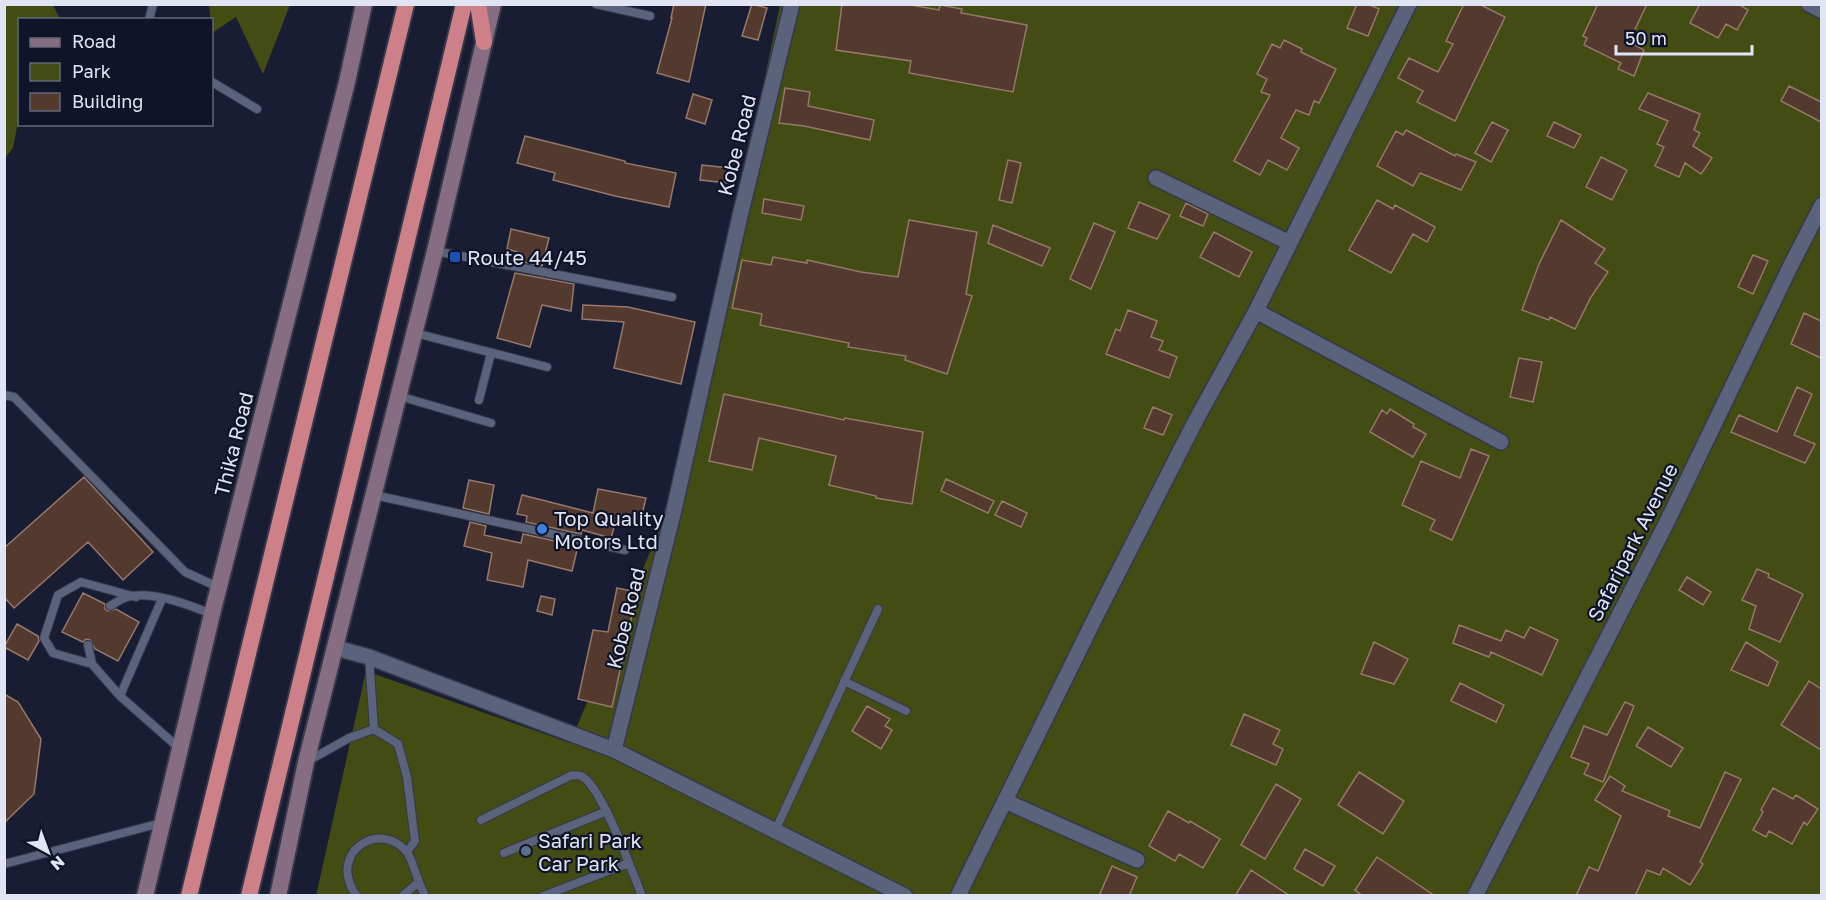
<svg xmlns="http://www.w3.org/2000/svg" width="1826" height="900" viewBox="0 0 1826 900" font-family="'Golos Text',sans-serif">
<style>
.green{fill:#434c13}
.building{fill:#54392e;stroke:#96786b;stroke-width:1.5}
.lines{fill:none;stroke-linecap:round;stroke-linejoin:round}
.service-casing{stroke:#35384a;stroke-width:10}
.minor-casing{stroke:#35384a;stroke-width:18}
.secondary-casing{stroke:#35384a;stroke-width:20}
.trunk-casing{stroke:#35384a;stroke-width:20}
.service{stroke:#5b627c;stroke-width:8}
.minor{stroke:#5b627c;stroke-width:15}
.secondary{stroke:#866d81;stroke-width:16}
.trunk{stroke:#ce8089;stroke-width:16}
.transit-dot{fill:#1a4fb4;stroke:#101429;stroke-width:2}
.shop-dot{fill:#3f7fe0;stroke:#101429;stroke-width:2}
.service-dot{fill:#5c6f8a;stroke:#101429;stroke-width:2}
.labels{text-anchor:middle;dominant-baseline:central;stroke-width:4.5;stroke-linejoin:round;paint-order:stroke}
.street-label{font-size:20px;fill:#e0e4f3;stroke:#101429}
.poi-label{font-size:20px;fill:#e0e4f3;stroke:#101429;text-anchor:start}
</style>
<rect width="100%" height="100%" fill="#181d33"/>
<path class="green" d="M5 4 53 5 60 19 20 20 19 116 13 148 5 158Z
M209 5H290L263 74 236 17 212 33Z
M780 5H1821V895L316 896 366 671 570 743 681 478Z"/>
<path class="building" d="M674 4H706L689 82 657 73 672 18H671Z
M752 4 767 8 758 40 742 36Z
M842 4H905L939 10 940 5 962 9 961 13 1027 25 1013 92 909 73 911 61 836 50Z
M1357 4H1368L1379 9 1368 36 1347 28Z
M1464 4H1479L1505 17 1455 121 1417 102 1423 91 1398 78 1409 58 1438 72 1453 44 1446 41Z
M1598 4H1647L1629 42 1644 50 1634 76 1618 69 1621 63 1584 45 1587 38 1583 36Z
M1700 4H1738L1748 10 1737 30 1726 24 1718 38 1690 23Z
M1284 40 1302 49 1301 52 1336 69 1319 103 1314 101 1309 115 1296 110 1281 138 1299 148 1287 170 1268 160 1260 175 1234 161 1270 95 1261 92 1267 79 1257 74 1272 44 1280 48Z
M1789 86 1821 102V122L1781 101Z
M785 88 810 92 808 106 874 120 870 140 804 126 779 123Z
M1648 93 1700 114 1694 130 1700 133 1693 146 1712 158 1701 174 1685 163 1679 177 1655 166 1664 147 1657 144 1668 121 1639 109Z
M693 94 712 100 705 124 686 118Z
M1492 122 1508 130 1491 162 1475 153Z
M1554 122 1581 135 1574 148 1547 136Z
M1406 130 1455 156 1456 154 1476 162 1461 190 1420 173 1413 186 1377 166 1396 131 1403 135Z
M525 136 625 161V163L676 173 669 207 615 196 553 180 555 173 517 163Z
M1601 157 1627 170 1612 200 1586 187Z
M1008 160 1021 163 1012 203 999 200Z
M702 165 729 168 727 183 700 180Z
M764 199 804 206 801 220 762 213Z
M1377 200 1393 209 1395 205 1435 227 1427 242 1413 234 1391 273 1349 250Z
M1139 202 1170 215 1157 239 1128 228Z
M1186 203 1208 214 1203 226 1180 216Z
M909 220 977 232 966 294 972 296 947 374 905 360 906 356 848 347 849 343 760 325 762 314 732 308 742 260 771 265 773 257 807 263V260L861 272 898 277Z
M1561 220 1605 249 1595 263 1608 272 1591 297 1575 329 1550 317 1549 320 1522 310 1539 264Z
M1094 223 1115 232 1091 289 1070 279Z
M993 225 1050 248 1042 266 988 243Z
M511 229 549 238 542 266 518 261 521 253 507 249Z
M1214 232 1252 252 1239 277 1200 257Z
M1753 255 1768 261 1753 294 1738 287Z
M515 273 574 284 571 311 542 305 530 347 497 338Z
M583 305 628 307 695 322 681 384 614 368 624 322 582 319Z
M1128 310 1157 321 1151 337 1163 341 1159 350 1177 357 1169 378 1106 354 1116 329 1120 331Z
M1804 313 1821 321V358L1791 344Z
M1519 358 1542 362 1533 402 1510 397Z
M1797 387 1812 394 1794 435 1815 444 1805 463 1731 432 1739 415 1777 432Z
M724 394 844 420 845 418 923 432 912 504 876 498V496L829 485 836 456 759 438 752 470 709 461Z
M1153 407 1172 415 1163 435 1144 428Z
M1390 409 1414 424 1413 427 1426 434 1413 457 1370 432 1382 410 1387 414Z
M1471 449 1489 456 1452 540 1430 530 1435 520 1402 505 1421 461 1460 478Z
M84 477 153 552 123 580 88 542 14 608 4 597V548Z
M946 479 994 501 988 513 941 491Z
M469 480 494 485 489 514 463 508Z
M598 489 646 498 641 519 618 514 611 538 582 530 581 534 526 522 527 516 517 514 522 495 593 513Z
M1002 501 1027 513 1021 527 995 515Z
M470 522 486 526 484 535 521 543 523 534 578 546 572 571 528 560 523 587 487 580 492 553 464 546Z
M1757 569 1769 574 1768 577 1803 594 1780 642 1749 629 1756 606 1742 600Z
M1687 577 1711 592 1703 605 1679 590Z
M617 588 637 592 612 707 578 699 593 630 608 632Z
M83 593 105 604V609L108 611 116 609 139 622 118 661 95 649 90 640 86 639 83 642 62 632Z
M541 596 555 599 552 615 537 611Z
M17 624 38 636 39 641 28 660 4 647Z
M1459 625 1501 641 1506 630 1524 638 1530 627 1558 640 1542 675 1491 652 1489 657 1453 643Z
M1374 642 1408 659 1394 684 1361 674Z
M1746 642 1778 662 1768 686 1731 670Z
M1809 681 1821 689V750L1781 725Z
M1460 683 1504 705 1496 722 1451 701Z
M4 694 18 702 41 739 34 794 4 823Z
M1625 702 1634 706 1603 782 1584 774 1589 764 1571 757 1584 726 1607 735Z
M867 706 890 719 885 726 892 730 881 749 852 731Z
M1244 714 1280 730 1273 744 1283 749 1276 765 1231 745Z
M1648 727 1683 748 1671 767 1636 746Z
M1359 772 1404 801 1383 834 1338 805Z
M1725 772 1741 779 1700 862 1703 864 1690 885 1663 868 1660 875 1647 870 1635 896H1576L1589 867 1598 871 1621 816 1595 800 1610 776 1625 786 1622 791 1670 811 1668 816 1700 828Z
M1276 784 1301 799 1265 859 1241 845Z
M1773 788 1793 799 1796 795 1818 809 1807 825 1804 822 1792 844 1769 831 1766 837 1753 830 1763 812 1761 810Z
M1168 811 1189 823 1190 821 1220 839 1203 868 1179 854 1175 861 1149 846Z
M1305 849 1335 866 1323 886 1294 869Z
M1377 857 1435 896H1363L1355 890Z
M1112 866 1137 877 1129 896H1099Z
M1251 870 1290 896H1235Z"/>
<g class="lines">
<defs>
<path id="service" d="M596 4 650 16
M149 20 153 4
M212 82 257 109
M435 251 672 297
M415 333 547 367
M4 395 14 397 185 572 218 587
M399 396 491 423
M479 400 491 353
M374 495 625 550
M110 606C115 603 121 599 127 597 151 590 189 605 212 614
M88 645 92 664 120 696 179 748
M369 657 374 729 398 744 407 777 415 841 407 852
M92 664 53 653 44 638 58 595 81 582 136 597
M844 681 906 711
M120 696 162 599
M308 761 349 738 374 729
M481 820 572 775C575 776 579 775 581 776 601 784 633 874 642 896
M775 831 878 609
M504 853 607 811
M4 864 161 823
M419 882 425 896
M357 896C353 892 352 889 350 884 336 848 381 822 406 851 412 858 415 873 419 882L402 896
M543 896 629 863"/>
<path id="minor" d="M1809 4 1822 11
M1156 178 1290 243
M1256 311 1501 442
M336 648 369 657 614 750 905 896
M614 750 674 510 740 216 792 4
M1005 801 1137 860
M958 896 1096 616 1196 420 1256 311 1409 4
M1475 896 1666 524 1791 265 1822 205"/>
<path id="secondary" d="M145 896 212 614 347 82 364 4
M278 896 306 762 435 251 493 4"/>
<path id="trunk" d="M478 4 484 42
M189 896 406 4
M249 896 464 4"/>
</defs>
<use href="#service" class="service-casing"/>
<use href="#minor" class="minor-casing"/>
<use href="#secondary" class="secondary-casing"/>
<use href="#trunk" class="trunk-casing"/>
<use href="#service" class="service"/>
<use href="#minor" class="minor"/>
<use href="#secondary" class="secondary"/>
<use href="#trunk" class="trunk"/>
</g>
<rect class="transit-dot" x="449" y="251" width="12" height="12" rx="3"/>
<circle class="shop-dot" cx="542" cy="529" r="6"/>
<circle class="service-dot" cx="526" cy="851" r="6"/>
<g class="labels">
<g class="street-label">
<text transform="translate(736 145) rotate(-76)">Kobe Road</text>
<text transform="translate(233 444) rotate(-76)">Thika Road</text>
<text transform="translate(1632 542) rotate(-63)">Safaripark Avenue</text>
<text transform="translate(625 618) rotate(-76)">Kobe Road</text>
</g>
<g class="poi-label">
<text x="467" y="257">Route 44/45</text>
<text x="554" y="518">Top Quality<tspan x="554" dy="23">Motors Ltd</tspan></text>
<text x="538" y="840">Safari Park<tspan x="538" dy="23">Car Park</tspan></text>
</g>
</g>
<rect width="1826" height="900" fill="none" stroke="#e0e4f3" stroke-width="12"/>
<rect x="18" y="18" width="195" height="108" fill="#101429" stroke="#63677a" stroke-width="1.5"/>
<rect x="30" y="38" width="30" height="9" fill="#866d81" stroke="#63677a" stroke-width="1.5"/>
<text x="72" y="48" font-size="18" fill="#e0e4f3">Road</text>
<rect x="30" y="63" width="30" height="18" fill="#434c13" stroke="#63677a" stroke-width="1.5"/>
<text x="72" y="78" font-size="18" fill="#e0e4f3">Park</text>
<rect x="30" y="93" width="30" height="18" fill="#54392e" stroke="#63677a" stroke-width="1.5"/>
<text x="72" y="108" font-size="18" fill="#e0e4f3">Building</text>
<g transform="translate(48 852) rotate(139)" stroke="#101429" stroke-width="4.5" paint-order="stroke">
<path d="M0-4.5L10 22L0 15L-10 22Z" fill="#e0e4f3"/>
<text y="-9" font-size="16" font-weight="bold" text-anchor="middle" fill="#e0e4f3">N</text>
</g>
<path d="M1616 45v9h136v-9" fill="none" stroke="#e0e4f3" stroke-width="3"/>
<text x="1625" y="45" font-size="18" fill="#e0e4f3" stroke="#101429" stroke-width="4.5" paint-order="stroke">50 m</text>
</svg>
